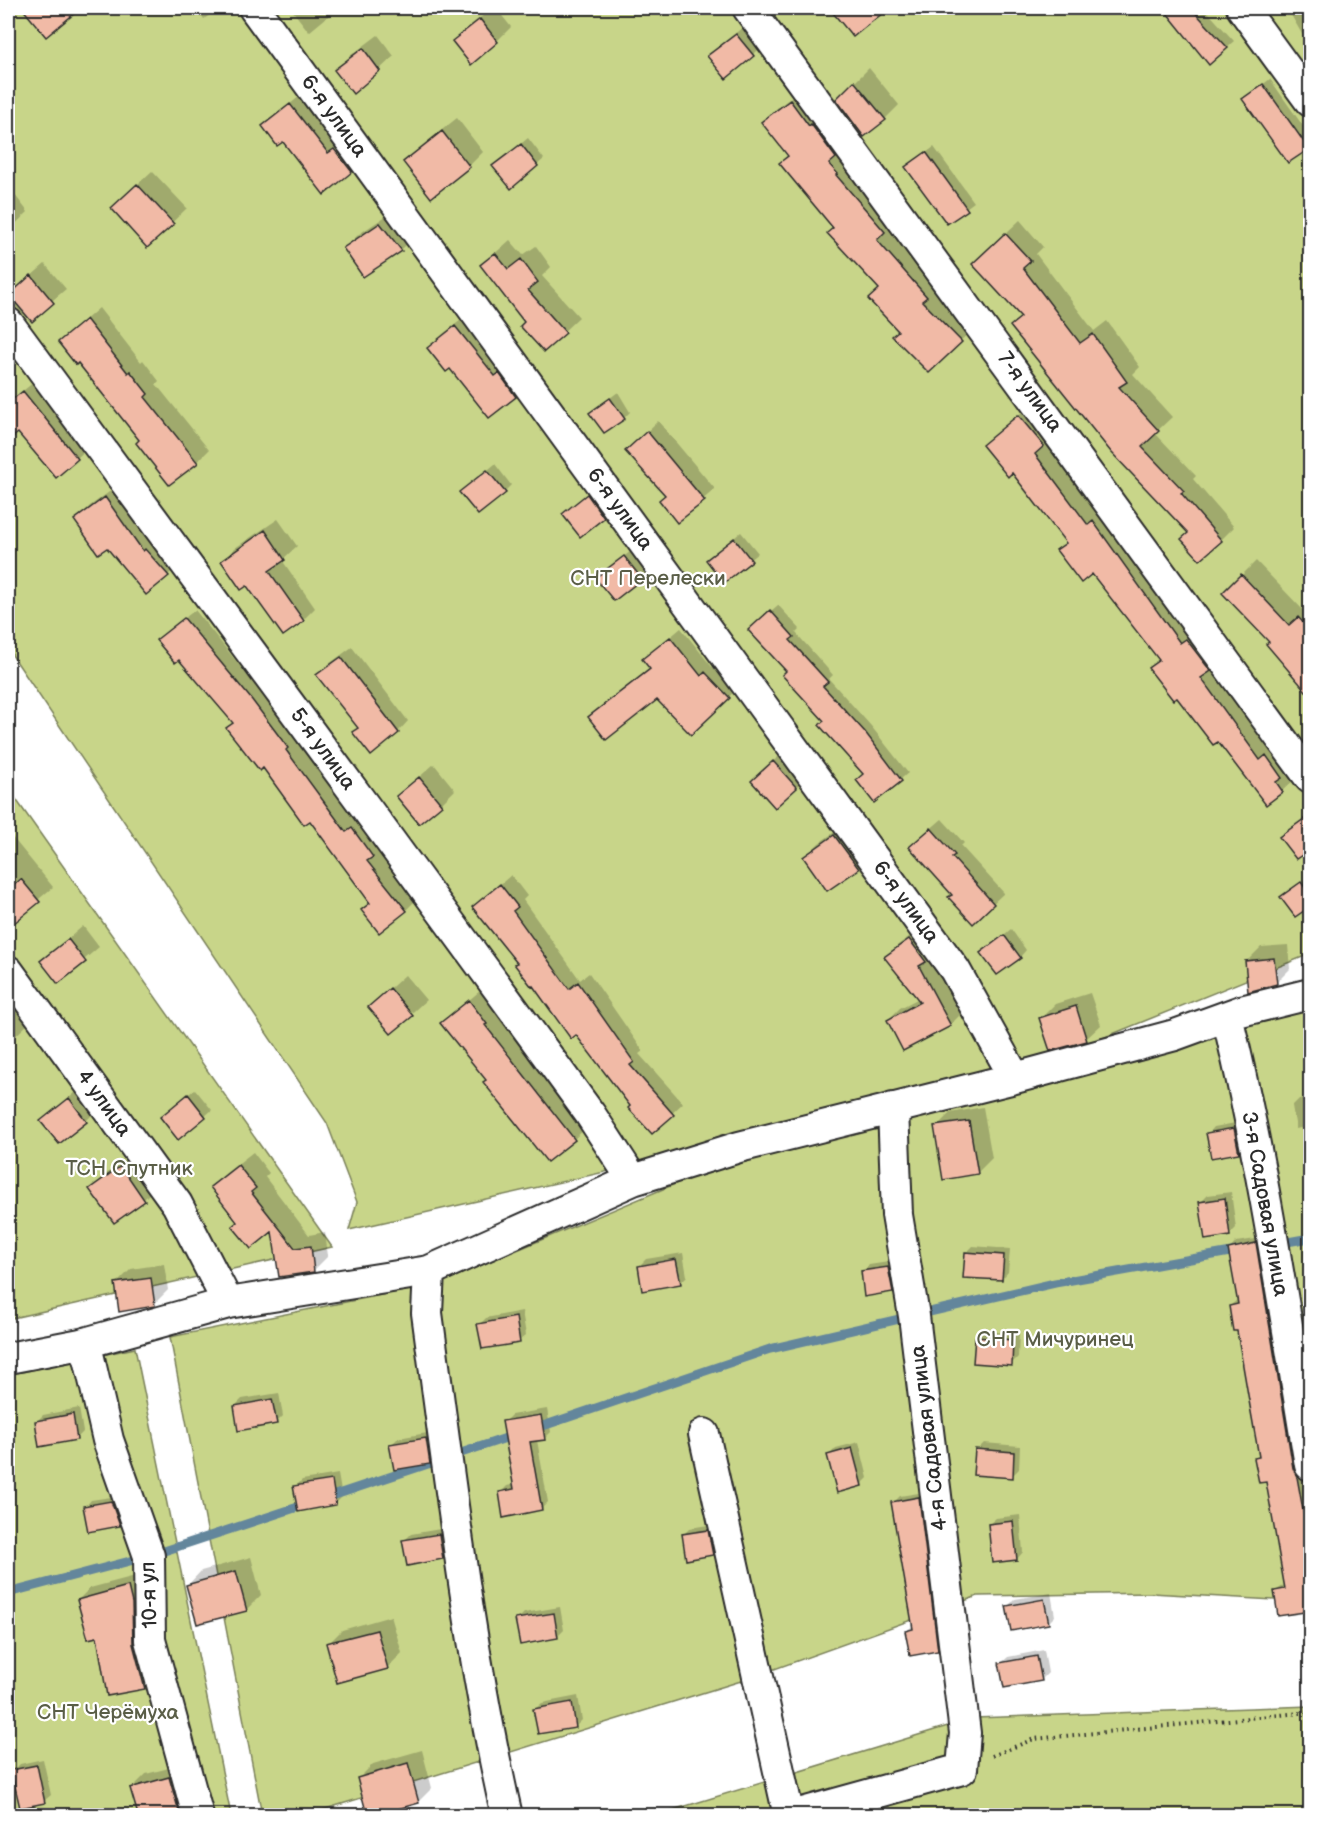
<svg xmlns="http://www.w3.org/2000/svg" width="1318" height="1823" viewBox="0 0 1318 1823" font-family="'Balsamiq Sans',sans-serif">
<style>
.green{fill:#c8d589;stroke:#7a805a;stroke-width:1.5}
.shadow{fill:#0003}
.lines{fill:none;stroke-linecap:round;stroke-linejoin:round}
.stream{stroke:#63869c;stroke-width:9}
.building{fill:#f1baa6;stroke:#2b2b2b;stroke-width:1.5}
.minor-casing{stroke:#2b2b2b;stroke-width:34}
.path{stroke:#2b2b2b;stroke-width:4;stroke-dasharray:1.5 4.5;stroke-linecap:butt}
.minor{stroke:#fff;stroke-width:30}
.labels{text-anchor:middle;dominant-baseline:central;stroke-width:4.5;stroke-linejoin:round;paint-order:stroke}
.street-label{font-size:21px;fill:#2b2b2b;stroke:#fff}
.park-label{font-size:21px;fill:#5a5e47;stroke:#fff}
</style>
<rect width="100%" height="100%" fill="#fff"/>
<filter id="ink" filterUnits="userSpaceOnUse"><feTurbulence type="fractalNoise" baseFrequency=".0167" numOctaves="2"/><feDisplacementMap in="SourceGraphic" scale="12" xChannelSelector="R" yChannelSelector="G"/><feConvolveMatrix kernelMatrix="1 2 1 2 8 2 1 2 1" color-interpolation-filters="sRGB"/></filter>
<g filter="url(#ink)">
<path class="green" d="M8 8H1310V954L984 1086 349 1230 357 1202 327 1123 8 649Z
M8 788 332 1247 8 1319Z
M1310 1008V1602L1151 1593 978 1596 741 1681 306 1815H262L170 1337 436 1284 730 1161Z
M135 1348 231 1815H8V1375Z
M1310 1706V1815L653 1816 974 1718Z"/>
<path class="shadow" d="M27 8H77L68 17 25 9Z
M196 8H220L204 19Z
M295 8H338L309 32 292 10Z
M493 8H496L511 27 497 41H454L468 27Z
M842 8H885L879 13 836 14Z
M1287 8H1310V48Z
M1206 10 1234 41 1227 47 1187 21Z
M751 21 767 41 753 55 709 56 724 42Z
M378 35 394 56 379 70H336L350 56Z
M869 68 899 105 885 119 838 99Z
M1270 79 1310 136V145L1308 148 1244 99Z
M805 87 975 327 929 371 880 288 835 228 789 155 763 123 777 108Z
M301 95 362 161 351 171 283 139 264 126Z
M457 118 483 152 469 166 405 162 419 148Z
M528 138 544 159 537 165 494 166Z
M934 147 974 202 947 222 907 167Z
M152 171 187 208 148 246 127 194Z
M8 186 28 212 8 231Z
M395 210 415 236 401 250 363 275 345 248 359 234Z
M1020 220 1043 247 1036 254 1094 331 1107 321 1140 367 1133 374 1172 417 1155 433 1196 476 1193 479 1234 527 1221 540 1189 533 1012 326 1022 316 988 250Z
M510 240 523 255 536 246 551 267 542 276 579 317 544 350 526 322 482 265Z
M45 264 66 289 29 320 15 306 8 305V296Z
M99 308 141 362 143 360 159 381 156 384 209 450 197 462 141 440 79 361 60 342Z
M470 313 529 381 515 396 450 367 429 349 443 334Z
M34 382 88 448 77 458 18 431 14 434 8 427V403Z
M618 392 630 412 624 418 598 407Z
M1030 405 1294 780 1282 791 1177 695 1150 668 1160 658 1092 572 1058 550 1067 542 1012 471 984 445Z
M658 421 715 489 678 521 666 494 638 440Z
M495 464 511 485 505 491 461 492Z
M602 481 617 503 580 535 564 514Z
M120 484 182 561 168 575 107 546 76 520 90 506Z
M278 519 297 546 282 560 315 608 303 620 247 584 222 561 235 548Z
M741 532 758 553 724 580 708 560Z
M631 551 648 572 641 578 604 572Z
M1256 561 1304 611 1310 606V677L1271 641 1224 593Z
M778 605 800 629 796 633 833 675 829 679 871 726 908 773 875 801 865 773 788 671 757 623Z
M195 610 297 737 295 739 357 824 362 820 382 846 377 851 416 900 406 910H363L371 902 310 819 234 723 168 631Z
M681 628 712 667 716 663 739 687 691 733 657 698 590 717 650 668 644 659Z
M352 647 408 721 398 732 359 728 318 675 329 664Z
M788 748 810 773 796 787 767 767Z
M434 764 455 790 441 804 398 796Z
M942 819 964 843 961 846 1004 893 973 922 953 895 921 837Z
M849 822 872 854 858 868 805 857 819 843Z
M8 832 53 887 12 922 8 917Z
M511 875 527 896 523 900 580 980 589 973 643 1051 639 1054 683 1103 652 1132 474 907Z
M1309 877 1310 879V905L1282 897Z
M83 926 99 947 58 982 42 961Z
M921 928 962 1013 950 1025 888 1020 900 1008 919 998 886 957 898 945Z
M1011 929 1026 950 1020 957 982 953Z
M1288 945 1290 969 1276 983 1247 961 1261 947Z
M405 975 426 1000 391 1032 370 1007Z
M481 990 497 1011 496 1013 586 1128 574 1139 488 1080 442 1023Z
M1090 993 1101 1025 1086 1039 1041 1018 1055 1004Z
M8 996 29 1023 8 1043Z
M84 1085 100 1107 86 1121H43Z
M195 1089 212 1110 205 1116 169 1110Z
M1310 1097V1126L1296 1129 1292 1106 1299 1099Z
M983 1107 992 1158 977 1173 936 1127 950 1113Z
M1241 1122 1245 1145 1238 1152 1208 1134 1214 1127Z
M253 1152 269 1173 265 1177 309 1235 325 1232 328 1256 314 1270 273 1230 239 1222 212 1187 226 1173Z
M135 1153 158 1185 144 1199 114 1221 91 1189 105 1175Z
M1231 1192 1236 1228 1229 1235 1201 1202 1208 1195Z
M1262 1238 1310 1508V1609L1275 1592 1285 1584 1267 1480 1256 1458 1260 1455 1238 1329 1230 1306 1238 1299 1230 1249 1236 1242Z
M973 1246 1010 1249 1008 1272 1002 1279 966 1253Z
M683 1253 687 1276 680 1283 639 1266 646 1259Z
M895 1261 899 1284 892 1291 862 1272 869 1265Z
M164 1264 168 1290 154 1304 117 1283 131 1269Z
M522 1311 526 1335 519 1341 479 1325 486 1318Z
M983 1331 1019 1334 1018 1357 1011 1364 976 1338Z
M279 1393 283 1416 276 1423 235 1406 242 1399Z
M79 1408 83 1432 77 1438 36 1422 43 1415Z
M547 1409 551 1432 545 1438 537 1440 548 1502 541 1509 500 1493 507 1486 515 1484 504 1422 511 1415Z
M433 1432 436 1456 429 1462 391 1445 398 1438Z
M859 1442 868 1478 861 1485 829 1455 836 1448Z
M984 1443 1020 1446 1019 1469 1012 1476 977 1450Z
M338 1474 342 1497 335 1504 295 1487 302 1480Z
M925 1492 944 1643 937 1650 907 1631 914 1624 893 1503 900 1496Z
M118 1496 126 1518 119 1524 85 1507 91 1500Z
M1020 1515 1023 1552 1017 1559 989 1524 996 1518Z
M714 1524 719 1547 712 1553 683 1535 690 1528Z
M446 1528 449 1551 442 1558 404 1541 411 1534Z
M251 1557 261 1595 247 1609 198 1623 187 1586 201 1571Z
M139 1575 157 1676 145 1688 109 1694 98 1635 78 1600 90 1588Z
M1051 1593 1055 1616 1048 1623 1008 1606 1015 1599Z
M560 1607 564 1630 557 1637 517 1620 524 1613Z
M391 1616 402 1653 387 1668 328 1644 342 1630Z
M1044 1650 1048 1673 1041 1680 1001 1663 1008 1657Z
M578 1696 582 1720 576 1726 535 1709 542 1703Z
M422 1750 432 1788 418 1802 369 1816 359 1778 373 1764Z
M43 1759 51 1795 44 1801 13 1771 20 1764Z
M184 1764 192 1816H139L132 1788 146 1774Z"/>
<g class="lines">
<path class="stream" d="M531 1430 770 1349 1055 1283 1310 1238
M323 1499 515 1435
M8 1593 149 1556 307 1504"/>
</g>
<path class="building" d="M22 8H81L46 37Z
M829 8H889L853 37Z
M1163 8H1191L1228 48 1209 65Z
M480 19 498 42 471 65 452 41Z
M736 34 754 56 726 79 707 56Z
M363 48 380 71 353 94 334 70Z
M854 81 886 120 864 137 836 99Z
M1263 84 1309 149 1288 163 1242 99Z
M790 100 809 126 811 124 836 158 829 164 838 174 836 175 885 232 877 240 927 297 922 301 962 342 929 373 892 336 898 331 868 299 879 289 827 233 833 228 779 163 788 156 761 122Z
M290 104 328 153 334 149 352 172 324 195 283 142 277 146 262 126Z
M442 131 470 167 431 198 403 162Z
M521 144 538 166 511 189 492 166Z
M926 152 968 210 947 224 905 167Z
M137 184 174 224 147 248 111 208Z
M380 223 402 251 363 277 343 248Z
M1005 233 1031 261 1023 268 1080 343 1093 334 1127 382 1119 387 1159 431 1142 447 1184 491 1181 493 1222 541 1200 560 1181 539 1188 533 1111 452 1010 326 1021 317 972 264Z
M495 253 508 269 521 259 538 282 528 290 566 333 544 352 520 326 524 322 480 265Z
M31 275 54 303 32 322 9 295Z
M86 319 128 373 130 371 148 394 145 397 198 463 169 485 136 443 139 440 78 363 76 365 58 342Z
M455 326 495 376 499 373 516 397 489 418 450 369 446 372 427 348Z
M23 391 78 459 56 478 18 433 8 441V403Z
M610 398 625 419 604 433 589 413Z
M1018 415 1044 446 1035 454 1088 525 1093 521 1180 643 1186 639 1206 665 1211 671 1201 678 1260 760 1266 755 1282 778 1276 782 1283 792 1266 805 1218 742 1213 745 1177 698 1173 700 1148 668 1159 660 1092 574 1081 583 1056 550 1066 543 1012 473 1008 477 982 445Z
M647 431 705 501 677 523 659 500 665 495 625 451Z
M487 470 506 493 478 515 459 492Z
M587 494 604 518 580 537 562 514Z
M105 497 143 551 145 549 169 576 146 595 107 548 98 554 74 520Z
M265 530 285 560 269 571 304 621 283 636 247 586 241 590 221 561Z
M734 538 752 561 724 583 706 560Z
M624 556 642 579 614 601 595 578Z
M1241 574 1289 625 1298 617 1311 631V697L1266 644 1269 642 1222 593Z
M770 610 794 637 790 640 828 682 823 686 865 732 902 781 874 803 856 780 863 774 819 725 824 721 782 675 786 671 748 630Z
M184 618 252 700 288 748 286 750 346 832 352 828 373 857 367 861 407 911 379 933 361 910 370 903 310 821 304 825 263 768 260 771 226 728 233 723 179 660 175 663 156 640Z
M670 637 701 676 705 672 730 698 691 735 657 700 606 740 588 717 650 669 642 659Z
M341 657 399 733 371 756 352 732 358 728 316 675Z
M773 761 797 788 775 808 751 781Z
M419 777 442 805 419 824 396 796Z
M1311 814V849L1296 859 1279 837Z
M931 828 955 855 952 857 994 904 973 924 948 897 952 895 909 847Z
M834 835 859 869 827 891 803 857Z
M21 879 40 902 8 928V890Z
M1301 882 1311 896V906L1295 917 1280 897Z
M500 884 518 907 513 911 569 989 578 982 634 1062 630 1065 674 1115 652 1134 628 1108 630 1106 576 1035 571 1039 533 986 532 987 514 964 517 963 472 907Z
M1004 935 1021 958 997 975 980 953Z
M68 939 86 962 58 984 40 961Z
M909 939 926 962 919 966 951 1026 903 1051 887 1020 920 1002 884 957Z
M1274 958 1277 984 1248 992 1245 961Z
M390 988 413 1016 391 1034 368 1007Z
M469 1000 487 1024 485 1025 575 1140 547 1162 483 1082 486 1080 440 1023Z
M1076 1006 1087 1041 1050 1051 1039 1018Z
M188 1094 206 1117 178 1140 160 1117Z
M69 1098 87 1122 59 1144 40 1121Z
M969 1121 978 1174 943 1180 934 1126Z
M1234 1128 1239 1153 1211 1158 1206 1133Z
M238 1165 256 1188 251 1192 295 1248 311 1246 314 1272 279 1277 272 1232 251 1249 232 1226 237 1222 210 1187Z
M121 1166 145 1201 114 1223 89 1189Z
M1225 1198 1230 1236 1205 1240 1199 1202Z
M1256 1243 1293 1468 1297 1477 1305 1521 1311 1520V1611L1278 1616 1274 1591 1285 1589 1266 1482 1259 1483 1254 1458 1259 1457 1248 1395 1237 1331H1233L1229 1306 1238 1304 1228 1249Z
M965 1252 1004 1255 1002 1280 963 1278Z
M676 1259 681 1284 642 1291 638 1266Z
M888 1267 893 1292 864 1297 861 1271Z
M151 1278 155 1306 119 1312 115 1283Z
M516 1317 520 1343 482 1349 477 1324Z
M975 1337 1013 1340 1012 1366 973 1363Z
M272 1399 277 1424 238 1431 234 1406Z
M73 1414 77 1440 39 1447 35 1421Z
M541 1415 545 1440 530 1442 542 1510 503 1518 499 1492 514 1489 502 1421Z
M426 1438 430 1464 394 1470 389 1444Z
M852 1448 862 1486 837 1493 827 1455Z
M975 1449 1014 1452 1013 1478 973 1475Z
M332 1480 336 1505 298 1512 293 1486Z
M919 1497 938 1651 910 1656 905 1631 913 1629 891 1502Z
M111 1501 120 1526 88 1532 83 1506Z
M1013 1521 1017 1560 992 1563 988 1524Z
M708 1530 713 1555 686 1560 682 1534Z
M439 1534 443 1559 407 1566 402 1540Z
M236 1571 247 1611 197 1624 186 1585Z
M128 1586 132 1603 133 1644 145 1689 107 1696 97 1637 88 1639 77 1600Z
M1044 1599 1049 1624 1011 1631 1006 1606Z
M554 1613 558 1638 520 1645 515 1619Z
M377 1630 388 1669 337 1683 326 1643Z
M1037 1656 1042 1681 1004 1688 999 1663Z
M572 1702 576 1728 538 1734 533 1709Z
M408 1763 419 1803 376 1815H367L357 1778Z
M37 1765 45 1803 20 1808 11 1770Z
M169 1777 180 1815H138L130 1788Z"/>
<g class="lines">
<defs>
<path id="minor" d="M254 8 955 970 1015 1078
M748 8 1310 778
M1242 8 1310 101
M8 323 369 812 590 1114 633 1180
M8 971 177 1204 228 1303
M1227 1016C1263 1164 1285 1315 1310 1465
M429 1271 427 1313C450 1481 469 1650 507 1816
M81 1344 89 1358 108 1440 149 1556 150 1640 198 1816
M8 1358 81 1344 228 1303 429 1271 633 1180 739 1147 1015 1078 1175 1035 1241 1011 1310 994
M704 1434 789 1816
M792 1816 962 1769 965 1733 914 1316 897 1215 893 1108"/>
</defs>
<use href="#minor" class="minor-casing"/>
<path class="path" d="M992 1756 1034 1739 1310 1712"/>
<use href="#minor" class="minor"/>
</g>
</g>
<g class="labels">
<g class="street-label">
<text transform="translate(334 116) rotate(54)">6-я улица</text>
<text transform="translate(1030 392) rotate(54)">7-я улица</text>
<text transform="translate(620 509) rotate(54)">6-я улица</text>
<text transform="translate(323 749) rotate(54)">5-я улица</text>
<text transform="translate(906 902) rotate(54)">6-я улица</text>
<text transform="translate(104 1103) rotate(54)">4 улица</text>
<text transform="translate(1265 1204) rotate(80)">3-я Садовая улица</text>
<text transform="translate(929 1438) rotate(-97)">4-я Садовая улица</text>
<text transform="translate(149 1595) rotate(-92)">10-я ул</text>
</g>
<g class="park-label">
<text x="648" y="578">СНТ Перелески</text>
<text x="129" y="1168">ТСН Спутник</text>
<text x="1055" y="1339">СНТ Мичуринец</text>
<text x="108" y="1712">СНТ Черёмуха</text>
</g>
</g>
<rect width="1318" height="1823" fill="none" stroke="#fff" stroke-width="30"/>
<rect x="15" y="15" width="1288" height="1793" fill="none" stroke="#2b2b2b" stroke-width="2" filter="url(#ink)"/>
</svg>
